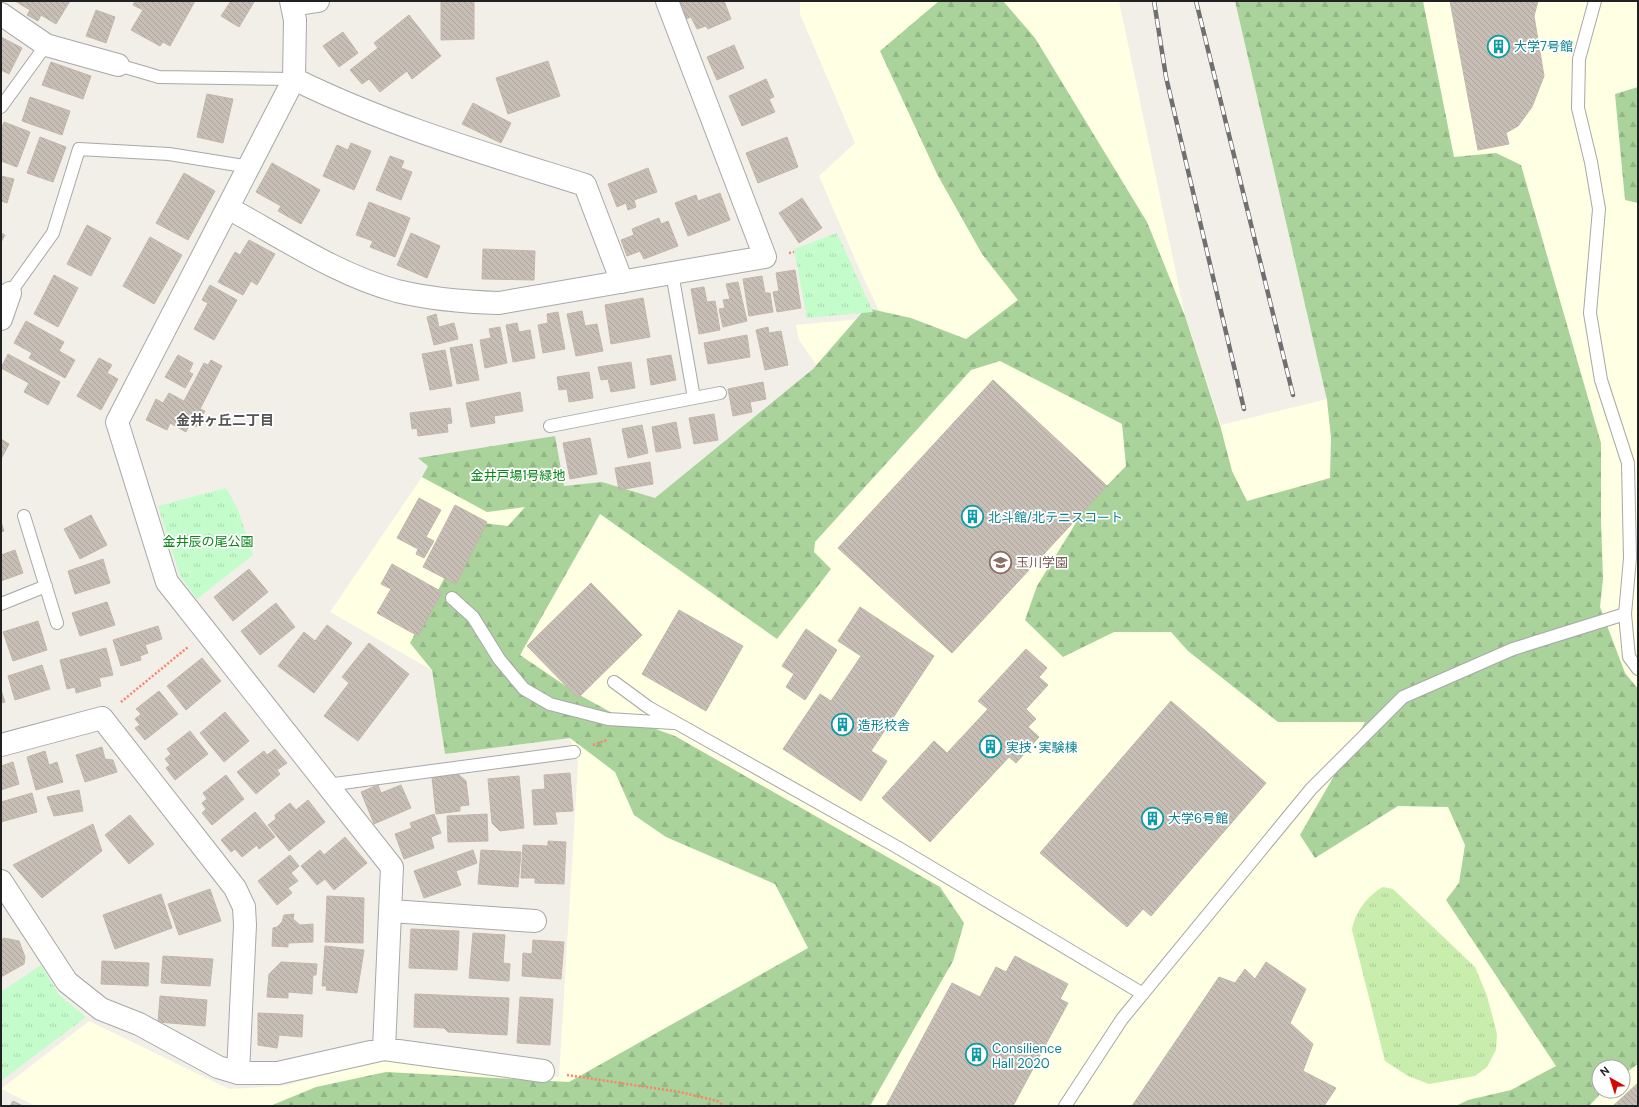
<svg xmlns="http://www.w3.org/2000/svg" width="1639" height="1107" viewBox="0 0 1639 1107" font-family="'DM Sans','Noto Sans JP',sans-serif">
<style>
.education{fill:#feffe3;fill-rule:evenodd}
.grass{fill:url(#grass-tufts)}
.forest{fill:url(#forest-firs)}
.park{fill:url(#park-tufts)}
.building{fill:url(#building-back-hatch);stroke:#c4b6a9}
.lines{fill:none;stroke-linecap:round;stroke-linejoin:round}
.service-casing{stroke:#a8a8a8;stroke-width:14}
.minor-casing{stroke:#a8a8a8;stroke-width:24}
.path{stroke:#ff816b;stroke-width:2.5;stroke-dasharray:2 2;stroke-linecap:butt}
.service{stroke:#fff;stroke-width:12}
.minor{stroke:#fff;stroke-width:22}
.rail-casing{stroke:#6f6f6f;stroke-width:4.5}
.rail{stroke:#fff;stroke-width:3;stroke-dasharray:9;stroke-linecap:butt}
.labels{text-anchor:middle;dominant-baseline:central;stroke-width:3.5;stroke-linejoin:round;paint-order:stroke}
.culture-label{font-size:13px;fill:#0d838f;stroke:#fff;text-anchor:start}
.park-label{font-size:13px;fill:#078717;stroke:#fff}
.education-label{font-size:13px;fill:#785e54;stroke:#fff;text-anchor:start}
.neighbourhood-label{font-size:14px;font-weight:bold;fill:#545454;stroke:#fff}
</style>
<defs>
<pattern id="grass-tufts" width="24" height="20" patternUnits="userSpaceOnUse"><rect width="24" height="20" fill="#c9edac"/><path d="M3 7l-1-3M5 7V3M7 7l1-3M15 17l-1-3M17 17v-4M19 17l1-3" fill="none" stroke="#accb94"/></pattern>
<pattern id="forest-firs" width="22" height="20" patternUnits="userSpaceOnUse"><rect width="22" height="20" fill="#a9d39b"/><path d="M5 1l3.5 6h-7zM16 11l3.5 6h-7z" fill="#91b585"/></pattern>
<pattern id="park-tufts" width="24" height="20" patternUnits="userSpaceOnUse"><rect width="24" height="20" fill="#c4fccb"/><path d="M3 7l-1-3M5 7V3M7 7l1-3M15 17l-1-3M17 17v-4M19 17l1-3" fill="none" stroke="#a8d8ae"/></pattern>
<pattern id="building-back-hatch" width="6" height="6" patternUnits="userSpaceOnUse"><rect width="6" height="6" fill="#c7beb6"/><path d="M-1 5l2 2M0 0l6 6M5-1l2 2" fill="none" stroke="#aba39c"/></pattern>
</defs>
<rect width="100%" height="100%" fill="#f2efe8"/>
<path class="education" d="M800 1H1119L1185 316 1221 425 1327 399 1235 1H1638V1106H36L1 1089 89 1021 229 1089 283 1086 381 1060 559 1077 578 763 570 738 445 754 432 670 330 612 422 477 487 512 611 494 657 506 820 370 799 340 796 325 882 317 858 266 819 176 855 143 800 14ZM1599 1067H1623V1091H1599Z"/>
<path class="grass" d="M1383 887 1393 889 1475 967 1487 996 1497 1034 1496 1050 1487 1067 1475 1076 1429 1084 1408 1076 1385 1061 1352 930C1354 913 1368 895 1383 887Z"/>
<path class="forest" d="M939 1H1003L1035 38 1147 222 1185 316 1220 425 1232 471 1247 501 1330 478 1331 438 1327 400 1235 1H1423L1454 157 1496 153 1521 165 1601 443V521L1603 579 1600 607 1625 673 1638 689V1064L1623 1075V1067H1599V1091H1603L1589 1106H1456L1468 1100 1511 1090 1556 1066 1446 900 1459 883 1465 845 1448 807 1398 806 1315 858 1300 835 1365 722H1278L1188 651 1171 632H1114L1063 657 1025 620 1037 586 1085 508 1126 466 1122 424 1000 361 971 370 815 542 814 552 831 569 777 639 600 514 520 655 576 693 614 714 675 736 940 887 964 923 953 961 870 1106H270L316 1087 386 1072 569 1082 808 948 775 884 666 837 634 815 615 772 570 738 445 754 432 670 410 643 474 522 508 526 525 507 487 512 422 477 428 466 418 458 555 436 564 486 602 482 655 498 813 369 866 308 911 318 966 339 1018 300 982 254 937 174 880 51Z
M1638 87V203L1625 200 1615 94Z"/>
<path class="park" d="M837 233 873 312 807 318 794 249Z
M226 488 238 510 253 555 197 599 180 576 158 506Z
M41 965 59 995 86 1017 1 1081V992Z"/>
<path class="building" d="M15 1H70L56 24 41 15 38 21 27 15 30 10Z
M135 1H195L170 46 163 42 160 46 131 30 143 10 133 5Z
M231 1 254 2 239 27 221 16Z
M441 1H474V39L441 40Z
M678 1H724L731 19 708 29 706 26 697 29 691 17 686 19Z
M1450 1H1538L1534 16 1544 76 1532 107 1518 126 1506 133 1509 144 1478 150Z
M96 10 115 17 106 43 86 36Z
M409 15 441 56 412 79 407 71 380 92 369 79 362 84 350 70 378 48 374 43Z
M343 32 358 53 339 67 323 46Z
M1 37 22 48 9 74 1 70Z
M734 45 744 68 717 80 707 57Z
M548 61 560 96 508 114 496 78Z
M51 62 91 76 83 99 42 85Z
M766 79 774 97 769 99 775 112 742 126 729 96Z
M207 94 233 99 223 143 197 137Z
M30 97 70 111 62 135 22 121Z
M473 103 511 123 501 143 462 124Z
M4 122 30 132 17 167 1 161V130Z
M40 137 66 147 53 182 27 173Z
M787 137 798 167 758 183 746 153Z
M351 143 371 151 354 190 323 176 337 145 348 150Z
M390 156 404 161 401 168 412 172 401 200 376 190Z
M272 163 320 190 301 224 278 211 281 206 256 192Z
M648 168 657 192 634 200 636 207 628 210 626 203 617 207 608 184Z
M184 173 215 191 188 240 156 223Z
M1 176 14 179 7 203 1 201Z
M720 193 730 220 688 236 675 203 696 195 698 201Z
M802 198 822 228 799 243 779 213Z
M369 202 410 218 395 257 370 247 373 241 356 235Z
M659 218 661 224 668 221 678 246 644 259 640 251 627 256 621 240 634 235 632 229Z
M87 225 111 238 91 276 67 264Z
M1 233 5 235 1 242Z
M411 233 440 246 427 278 397 265Z
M150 237 182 255 154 304 123 286Z
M249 240 275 254 257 285 251 281 243 295 218 282 235 252 240 255Z
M483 249 535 251 534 280 482 279Z
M795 270 801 308 777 312 773 292 779 291 776 273Z
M54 275 78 288 58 327 34 314Z
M762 276 765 293H770L773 312 749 316 743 279Z
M738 282 747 321 723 327 719 309 725 308 723 300 730 299 726 284Z
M210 285 237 300 214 340 194 329 208 303 202 300Z
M704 287 707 302 715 301 720 330 699 334 691 289Z
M643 298 650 337 611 344 605 305Z
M582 311 585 326 597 324 603 351 576 356 567 314Z
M558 312 565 349 543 353 538 325 548 323 547 314Z
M436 314 439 327 454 323 458 339 434 345 427 317Z
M26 321 64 342 59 351 75 360 65 378 29 358 32 353 14 343Z
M517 323 519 332 530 330 535 358 513 362 506 325Z
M500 327 507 363 485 368 480 340 491 338 489 329Z
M768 327 769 333 781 331 788 365 765 370 756 330Z
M747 335 750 357 708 364 704 343Z
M472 344 479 380 457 384 450 348Z
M445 350 452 386 430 390 422 354Z
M8 354 60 382 48 405 24 392 29 383 1 368Z
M178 355 193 363 189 372 193 374 185 388 165 377Z
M671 355 676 380 651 385 647 359Z
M99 358 112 365 107 373 118 379 101 410 77 396Z
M211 360 222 366 200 409 205 411 196 427 190 424 186 432 170 423 167 430 146 420 156 399 163 403 169 393 184 401 204 363 208 365Z
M631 362 635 388 611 392 608 379 601 380 598 367Z
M589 372 593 398 569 402 567 389 559 390 557 377Z
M993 380 1107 486 952 653 838 548Z
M763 382 766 399 750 402 752 412 733 416 728 389Z
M520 392 523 411 494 416 495 423 471 427 466 403Z
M450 408 452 423 447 424 448 432 418 436 417 428 412 429 410 413Z
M714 414 718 440 694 444 689 418Z
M676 422 681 448 656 452 652 427Z
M642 425 648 453 628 458 622 429Z
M590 438 597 474 570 479 563 443Z
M1 439 9 444 1 459Z
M650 462 653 484 619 490 615 468Z
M419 498 441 510 426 537 434 541 424 558 416 554 418 549 397 538Z
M455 505 487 522 456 584 423 567Z
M91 515 107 545 80 559 64 529Z
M1 522 4 531 1 532Z
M15 550 23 573 1 581V555Z
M103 559 110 583 75 594 68 571Z
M392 564 442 592 418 636 377 613 391 589 381 584Z
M249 569 268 592 233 621 214 597Z
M591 583 642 635 578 698 527 646Z
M107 602 115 625 80 636 72 613Z
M276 603 295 627 260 655 241 631Z
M860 607 934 656 871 751 887 761 861 801 783 749 820 694 831 701 861 656 838 641Z
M679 610 743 646 706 711 642 674Z
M38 621 47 650 13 661 3 632Z
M327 625 352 643 314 693 278 666 304 632 315 641Z
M158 626 162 639 145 645 148 653 140 656 141 660 121 666 113 640Z
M806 629 837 650 805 700 786 687 794 674 782 666Z
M369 643 409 674 358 741 324 716 349 683 342 677Z
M106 648 113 675 99 678 101 686 76 693 75 687 67 689 60 660Z
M1026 649 1047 668 1039 677 1048 685 1026 709 1036 719 1028 727 1039 737 1016 763 1009 757 930 842 882 798 934 741 947 753 988 709 978 701Z
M202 658 221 681 186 710 167 686Z
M42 665 50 689 15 700 8 676Z
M1 690 5 702 1 703Z
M159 691 178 714 145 740 135 728 140 725 135 719 141 714 136 709Z
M1171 701 1266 783 1151 916 1143 909 1127 927 1040 853Z
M225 712 249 741 224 762 200 733Z
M190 731 208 754 175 780 166 768 170 765 165 759 171 754 167 749Z
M102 747 105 759 113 760 117 772 85 782 76 755Z
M275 749 287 763 277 770 280 774 256 794 237 772 264 751 267 755Z
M45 751 49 765 57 762 63 782 36 790 27 757Z
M13 762 19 784 1 790V766Z
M570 773 573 811 555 812 557 824 534 825 532 790 545 789 544 775Z
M458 774 466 781 469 805 460 806V811L436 814 432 778Z
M226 775 244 799 212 825 202 813 206 809 202 803 207 799 203 793Z
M519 776 524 828 500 831 492 823 488 779Z
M378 785 381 793 401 785 411 808 374 824 361 792Z
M79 790 83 811 54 816 47 797Z
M32 793 37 812 1 822V802Z
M308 800 325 822 289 851 268 825 276 819 275 815 290 803 296 810Z
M255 812 275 837 259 849 257 845 242 857 235 849 231 852 221 840Z
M434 814 441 833 431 837 434 848 404 859 395 834 412 828 410 823Z
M487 814 488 841 448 842 447 816Z
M130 815 154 844 129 864 105 835Z
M93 824 102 851 42 898 13 865Z
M345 837 367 863 334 890 325 879 317 885 301 866 320 850 324 855Z
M548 841 566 842 564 884 535 883V878H521L523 845 548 846Z
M473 850 477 863 456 871 461 885 424 898 414 871Z
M481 850 521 852 518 887 478 884Z
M290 855 299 866 291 873 298 881 288 888 292 893 277 905 258 881Z
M210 889 221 921 179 935 168 904Z
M161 894 172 928 115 949 103 915Z
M327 896 364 898 363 943 325 942Z
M294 914 293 919 300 925 313 924V942L288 943V947L272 946 273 928 277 927 282 922 284 915Z
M411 929 459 931 457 970 409 968Z
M473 933 505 935 503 963 510 964 509 981 469 978Z
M4 938 19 941 25 957 24 964 1 977V940Z
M533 940 564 942 561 979 522 976 523 953 532 954Z
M325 946 364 950 357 993 326 990 327 986H322Z
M163 956 213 959 210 986 161 983Z
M1015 956 1068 984 1060 999 1068 1003 1013 1106H886L952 983 980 997 996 967 1006 972Z
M102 961 149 963 148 986 101 984Z
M281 962 317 964 316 975H313L312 994 288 992V998L267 997 269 974Z
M1266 962 1306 989 1290 1023 1313 1044 1303 1071 1336 1088 1324 1106H1132L1219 977 1235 983 1245 969 1255 979Z
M415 994 509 998 507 1035 448 1032 444 1028 414 1027Z
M160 996 207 1000 205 1026 158 1022Z
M520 997 553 999 550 1045 517 1043Z
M258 1013 303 1015 302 1037 279 1035 277 1048 258 1045Z
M1638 1083V1106H1613Z
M13 1101 23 1106H10Z"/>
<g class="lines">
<defs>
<path id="service" d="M1595 1 1579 59 1578 108 1591 162 1599 209 1590 313 1601 380 1628 463 1630 558 1625 614 1629 657 1638 669
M118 65 159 77 294 79
M1 107 46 45
M672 273 694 398
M10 293 53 233 79 149 169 154 250 167
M550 426 720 393
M24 516 57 623
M452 598 473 617 499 659 524 689 550 704 608 719 673 723
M1 604 46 586
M614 682 648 707 897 847 1143 994
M327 785 574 752
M1065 1106 1122 1019 1311 789 1403 697 1513 649 1625 614"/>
<path id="minor" d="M291 1 295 20 294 79 117 422 167 582 392 867 384 1049
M292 5 318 1
M1 14 46 45 118 65
M294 79C387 125 487 154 585 185L622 282
M228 208C282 237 337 275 397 291 430 299 464 302 499 303L765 257 667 1
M1 319 10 293
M1 745 102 718 235 888 244 907 245 925 238 1073
M1 881 67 982 101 1009 139 1024 218 1067 238 1073H278L384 1049 543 1071
M391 911 535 921"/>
</defs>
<use href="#service" class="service-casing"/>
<use href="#minor" class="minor-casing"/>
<path class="path" d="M789 253 794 252
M121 702 188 647
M593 745 607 740
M567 1075 680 1092 717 1101 724 1106"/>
<use href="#service" class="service"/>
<use href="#minor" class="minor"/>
<defs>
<path id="rail" d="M1154 1 1166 77 1244 409
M1196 1 1293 395"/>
</defs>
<use href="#rail" class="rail-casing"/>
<use href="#rail" class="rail"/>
</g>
<defs>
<symbol id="building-ring" viewBox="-11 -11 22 22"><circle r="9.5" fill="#fff" stroke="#0f9aa8" stroke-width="1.5"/><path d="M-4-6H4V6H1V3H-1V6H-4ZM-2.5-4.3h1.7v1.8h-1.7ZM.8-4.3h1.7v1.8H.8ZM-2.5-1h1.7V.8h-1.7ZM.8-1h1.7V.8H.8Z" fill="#0f9aa8"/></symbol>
<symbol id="university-ring" viewBox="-11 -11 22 22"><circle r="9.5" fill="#fff" stroke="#8d6e63" stroke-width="1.5"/><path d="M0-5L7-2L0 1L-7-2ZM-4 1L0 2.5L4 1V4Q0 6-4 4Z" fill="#8d6e63"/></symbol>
</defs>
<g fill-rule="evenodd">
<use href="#building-ring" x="1486" y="34" width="25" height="25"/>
<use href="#building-ring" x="960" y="504" width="25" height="25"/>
<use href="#university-ring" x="988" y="550" width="25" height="25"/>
<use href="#building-ring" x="830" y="712" width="25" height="25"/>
<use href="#building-ring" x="978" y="734" width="25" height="25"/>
<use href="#building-ring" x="1140" y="806" width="25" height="25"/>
<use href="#building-ring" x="964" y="1042" width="25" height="25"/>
</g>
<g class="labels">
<g class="culture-label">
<text x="1514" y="46">大学7号館</text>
<text x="988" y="517">北斗館/北テニスコート</text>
<text x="858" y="725">造形校舎</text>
<text x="1006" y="747">実技･実験棟</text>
<text x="1168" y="818">大学6号館</text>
<text x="992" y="1048">Consilience<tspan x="992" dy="15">Hall 2020</tspan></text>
</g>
<g class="park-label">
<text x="518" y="475">金井戸場1号緑地</text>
<text x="208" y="541">金井辰の尾公園</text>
</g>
<g class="education-label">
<text x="1016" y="562">玉川学園</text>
</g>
<g class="neighbourhood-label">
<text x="225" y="420">金井ヶ丘二丁目</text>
</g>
</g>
<rect width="1639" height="1107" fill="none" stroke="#212121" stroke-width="4"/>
<g transform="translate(1611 1079) rotate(321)"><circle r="19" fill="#ffffff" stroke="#a6a6a6"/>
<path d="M0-3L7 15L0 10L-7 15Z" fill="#d20900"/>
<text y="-6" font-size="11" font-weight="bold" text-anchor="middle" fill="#212121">N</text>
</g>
</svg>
